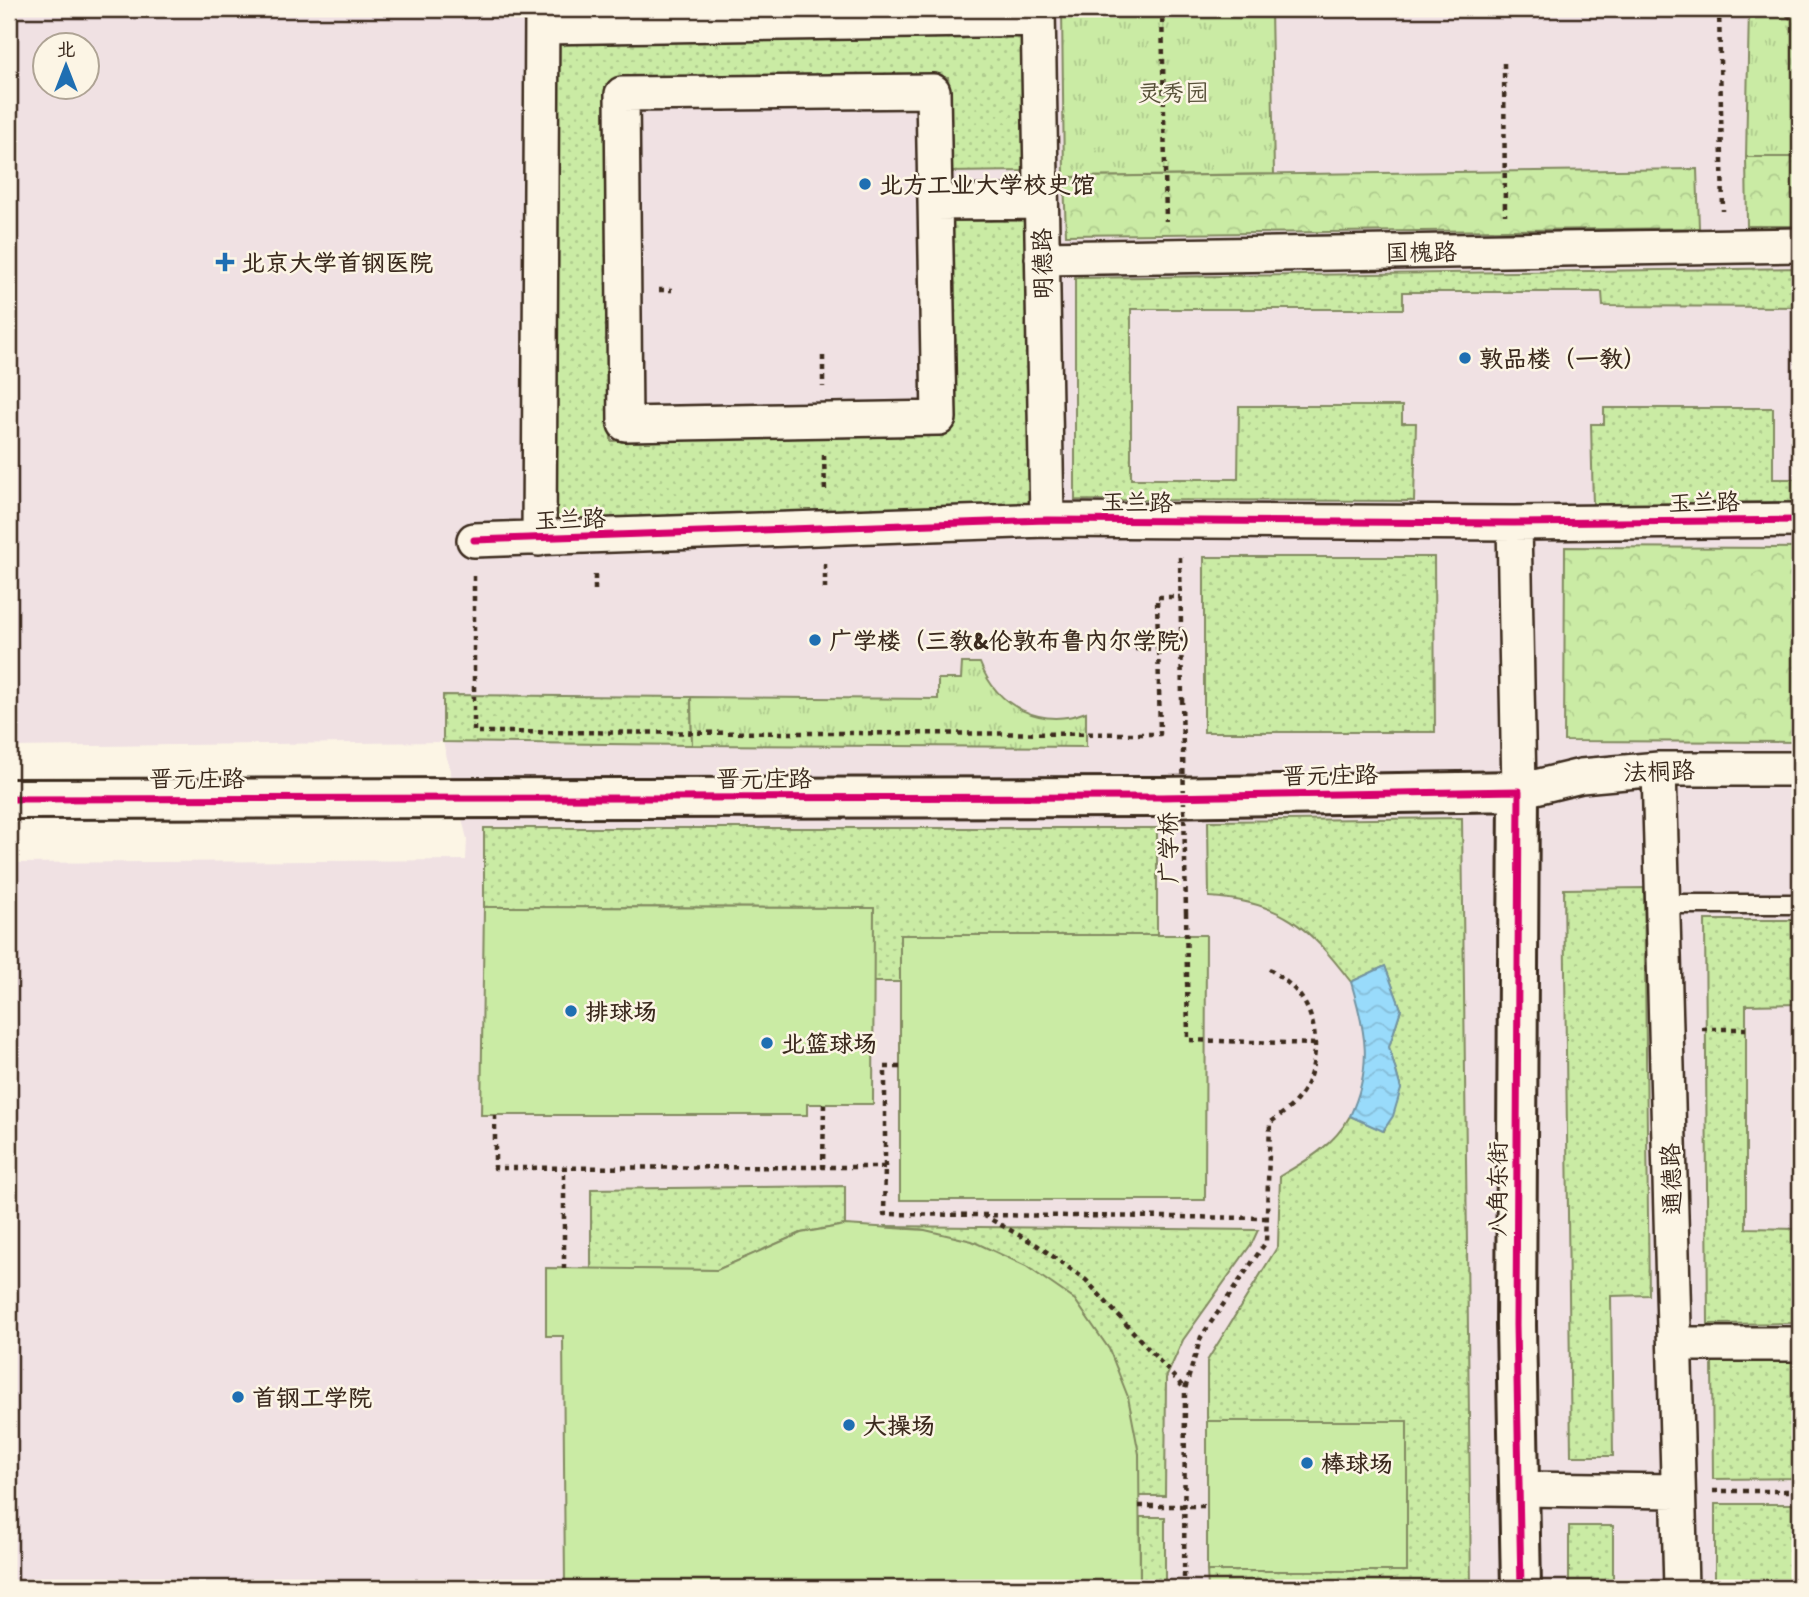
<svg xmlns="http://www.w3.org/2000/svg" width="1809" height="1597" viewBox="0 0 1809 1597" font-family="Itim,'LXGW WenKai TC',sans-serif">
<style>
.built{fill:#f0e1e3;fill-rule:evenodd}
.grass{fill:url(#grass-dots);stroke:#828a61;stroke-width:2}
.forest{fill:url(#forest-crowns);stroke:#828a61;stroke-width:2}
.park{fill:url(#park-tufts);stroke:#828a61;stroke-width:2}
.pitch{fill:#caeba4;stroke:#828a61;stroke-width:2}
.water{fill:url(#water-waves);stroke:#7394a3;stroke-width:2}
.lines{fill:none;stroke-linecap:round;stroke-linejoin:round}
.lane-casing{stroke:#3b2a1e;stroke-width:23}
.street-casing{stroke:#3b2a1e;stroke-width:38}
.secondary-casing{stroke:#3b2a1e;stroke-width:44}
.path{stroke:#3b2a1e;stroke-width:4.5;stroke-dasharray:5 5;stroke-linecap:butt}
.lane{stroke:#fcf5e5;stroke-width:18}
.street{stroke:#fcf5e5;stroke-width:33}
.secondary{stroke:#fcf5e5;stroke-width:38}
.path-bridge{stroke:#3b2a1e;stroke-width:4.5;stroke-dasharray:5 5;stroke-linecap:butt}
.cycleway-casing{stroke:#fcf5e5;stroke-width:11}
.cycleway{stroke:#d6006c;stroke-width:7}
.poi-dot{fill:#1f6fb2;stroke:#fcf5e5;stroke-width:2.5}
.labels{text-anchor:middle;dominant-baseline:central;stroke-width:5;stroke-linejoin:round;paint-order:stroke}
.park-label{font-size:24px;fill:#585139;stroke:#fcf5e5}
.poi-label{font-size:24px;font-weight:bold;fill:#3b2a1e;stroke:#fcf5e5;text-anchor:start}
.street-label{font-size:24px;fill:#3b2a1e;stroke:#fcf5e5}
</style>
<defs>
<pattern id="grass-dots" width="8" height="8" patternUnits="userSpaceOnUse" patternTransform="scale(1.75)"><rect width="8" height="8" fill="#caeba4"/><path d="M2 2h.1M6 6h.1" fill="none" stroke="#aeca8d" stroke-width="1.8" stroke-linecap="round"/></pattern>
<pattern id="forest-crowns" width="20" height="18" patternUnits="userSpaceOnUse" patternTransform="scale(1.75)"><rect width="20" height="18" fill="#caeba4"/><path d="M2 6a3 3 0 1 1 6 0M12 15a3 3 0 1 1 6 0" fill="none" stroke="#aeca8d"/></pattern>
<pattern id="park-tufts" width="24" height="20" patternUnits="userSpaceOnUse" patternTransform="scale(1.75)"><rect width="24" height="20" fill="#caeba4"/><path d="M3 7l-1-3M5 7V3M7 7l1-3M15 17l-1-3M17 17v-4M19 17l1-3" fill="none" stroke="#aeca8d"/></pattern>
<pattern id="water-waves" width="16" height="10" patternUnits="userSpaceOnUse" patternTransform="scale(1.75)"><rect width="16" height="10" fill="#99dbfb"/><path d="M0 5q4-4 8 0t8 0" fill="none" stroke="#85bcd7"/></pattern>
</defs>
<rect width="100%" height="100%" fill="#fcf5e5"/>
<filter id="ink" filterUnits="userSpaceOnUse"><feTurbulence type="fractalNoise" baseFrequency=".0143" numOctaves="2"/><feDisplacementMap in="SourceGraphic" scale="14" xChannelSelector="R" yChannelSelector="G"/><feConvolveMatrix kernelMatrix="1 2 1 2 8 2 1 2 1" color-interpolation-filters="sRGB"/></filter>
<g filter="url(#ink)">
<path class="built" d="M9 9H1800V1588H9V863L466 860 467 839 443 742 9 747ZM46 46H88V88H46Z"/>
<path class="grass" d="M1025 34 1026 171 951 172 948 77 608 83 611 441 952 431 951 221 1027 220 1034 508 550 526 553 36Z
M1800 268V307L1603 306 1602 292H1403V309H1131V479H1238L1239 406H1402V423H1416L1414 501 1075 500V278Z
M1604 408H1773V479H1800V505L1593 506 1591 424H1604Z
M1204 557H1434L1435 732H1204Z
M443 695 691 697 692 745 443 742Z
M1462 818 1471 1588H1208L1207 1571H1406L1407 1421H1207V1361L1278 1246 1280 1176C1308 1160 1334 1145 1350 1116L1384 1131 1401 1089 1389 1047 1401 1009 1385 966 1351 982C1309 927 1281 901 1209 897L1208 821Z
M484 828H1157V935H901L900 982H873V908L484 907Z
M1644 888 1649 1295 1611 1296 1613 1456H1571L1564 889Z
M1705 920H1800V1004L1746 1005V1228L1800 1229V1323L1708 1324Z
M845 1186V1225L801 1233 717 1270 591 1269V1189Z
M884 1226 1258 1230 1252 1243 1183 1340 1166 1378 1165 1496H1139V1454L925 1230Z
M1712 1360H1800V1478L1713 1479Z
M1715 1504H1800V1588H1715Z
M1140 1517H1165V1588H1140Z
M1569 1526H1613V1588H1569Z"/>
<path class="forest" d="M1746 157H1800V226H1747Z
M1697 169 1699 228 1066 235 1064 177Z
M1565 547 1800 548V742L1564 741Z"/>
<path class="park" d="M1062 9H1271L1274 174 1064 177Z
M1749 9H1800V157H1746Z
M962 663H980C997 707 1041 729 1086 712V747L692 745 691 697 938 699V679H961Z"/>
<path class="pitch" d="M484 907 874 908 873 1104H807V1115H481Z
M900 935H1206L1205 1200H900Z
M845 1225 925 1230 972 1241 1026 1266 1075 1300 1109 1349 1128 1397 1139 1454 1140 1588H565L563 1336H546V1268L717 1270 801 1233Z
M1207 1421H1407V1571H1207Z"/>
<path class="water" d="M1385 966 1401 1009 1389 1047 1401 1089 1393 1116 1383 1131 1350 1116C1373 1066 1366 1033 1351 982Z"/>
<g class="lines">
<defs>
<path id="lane" d="M1662 904H1800"/>
<path id="street" d="M1038 9 1047 520
M542 27 1038 19
M933 91 939 418 625 424 622 94Z
M936 203 1040 202
M1042 258 1800 245
M1514 523 1519 791 1581 776 1659 769H1800
M539 539 542 9
M474 540 1047 520 1514 523 1800 520
M1659 769 1681 1588
M1676 1344H1800
M1519 1489 1677 1491"/>
<path id="secondary" d="M9 799 1161 797 1519 791 1516 1325 1521 1588"/>
</defs>
<use href="#lane" class="lane-casing"/>
<use href="#street" class="street-casing"/>
<use href="#secondary" class="secondary-casing"/>
<path class="path" d="M1162 9 1166 221
M1719 9 1723 211
M1779 9 1800 24
M1504 63 1505 215
M659 290H672
M823 356V387
M824 455 825 492
M1180 557 1182 699
M825 564V589
M474 576V732L1160 734 1157 597H1180
M595 590V570
M1135 649 1181 648
M1186 912 1188 1040 1316 1044
M1702 1029H1746
M824 1104 823 1167H885L884 1214 1266 1218
M495 1115V1168L823 1167
M885 1167V1067H900
M983 1215 1037 1245 1086 1280 1184 1388
M564 1269V1168
M1713 1491H1800
M1139 1506H1207
M1184 1588 1185 1389 1201 1337 1266 1242 1270 1123C1278 1116 1289 1110 1295 1102 1321 1073 1322 1019 1296 991 1288 982 1276 974 1267 967"/>
<use href="#lane" class="lane"/>
<use href="#street" class="street"/>
<use href="#secondary" class="secondary"/>
<path class="path-bridge" d="M1182 699 1186 912"/>
<defs>
<path id="cycleway" d="M474 540 1047 520 1514 523 1800 520
M9 799 1161 797 1519 791 1516 1325 1521 1588"/>
</defs>
<use href="#cycleway" class="cycleway-casing"/>
<use href="#cycleway" class="cycleway"/>
</g>
</g>
<g class="poi-dot">
<circle cx="865" cy="184" r="7"/>
<path d="M221.5 251.5h7v7h7v7h-7v7h-7v-7h-7v-7h7z"/>
<circle cx="1465" cy="358" r="7"/>
<circle cx="815" cy="640" r="7"/>
<circle cx="571" cy="1011" r="7"/>
<circle cx="767" cy="1043" r="7"/>
<circle cx="238" cy="1397" r="7"/>
<circle cx="849" cy="1425" r="7"/>
<circle cx="1307" cy="1463" r="7"/>
</g>
<g class="labels">
<g class="park-label">
<text x="1173" y="92">灵秀园</text>
</g>
<g class="poi-label">
<text x="879" y="184">北方工业大学校史馆</text>
<text x="241" y="262">北京大学首钢医院</text>
<text x="1479" y="358">敦品楼（一教）</text>
<text x="829" y="640">广学楼（三教&amp;伦敦布鲁内尔学院）</text>
<text x="585" y="1011">排球场</text>
<text x="781" y="1043">北篮球场</text>
<text x="252" y="1397">首钢工学院</text>
<text x="863" y="1425">大操场</text>
<text x="1321" y="1463">棒球场</text>
</g>
<g class="street-label">
<text transform="translate(1421 252) rotate(-1)">国槐路</text>
<text transform="translate(1042 264) rotate(-91)">明德路</text>
<text transform="translate(1137 502) rotate(1)">玉兰路</text>
<text transform="translate(1704 502) rotate(-1)">玉兰路</text>
<text transform="translate(570 519) rotate(-2)">玉兰路</text>
<text transform="translate(1659 771) rotate(-2)">法桐路</text>
<text transform="translate(1330 775) rotate(-1)">晋元庄路</text>
<text x="197" y="778">晋元庄路</text>
<text x="764" y="778">晋元庄路</text>
<text transform="translate(1168 848) rotate(-91)">广学桥</text>
<text transform="translate(1671 1179) rotate(-92)">通德路</text>
<text transform="translate(1497 1189) rotate(-90)">八角东街</text>
</g>
</g>
<rect width="1809" height="1597" fill="none" stroke="#fcf5e5" stroke-width="35"/>
<rect x="18" y="18" width="1774" height="1562" fill="none" stroke="#3b2a1e" stroke-width="2.5" filter="url(#ink)"/>
<g transform="translate(66 66)"><circle r="33" fill="#fcf5e5" stroke="#afa495" stroke-width="2"/>
<path d="M0-5L12 26L0 18L-12 26Z" fill="#1f6fb2"/>
<text y="-10" font-size="19" font-weight="bold" text-anchor="middle" fill="#3b2a1e">北</text>
</g>
</svg>
